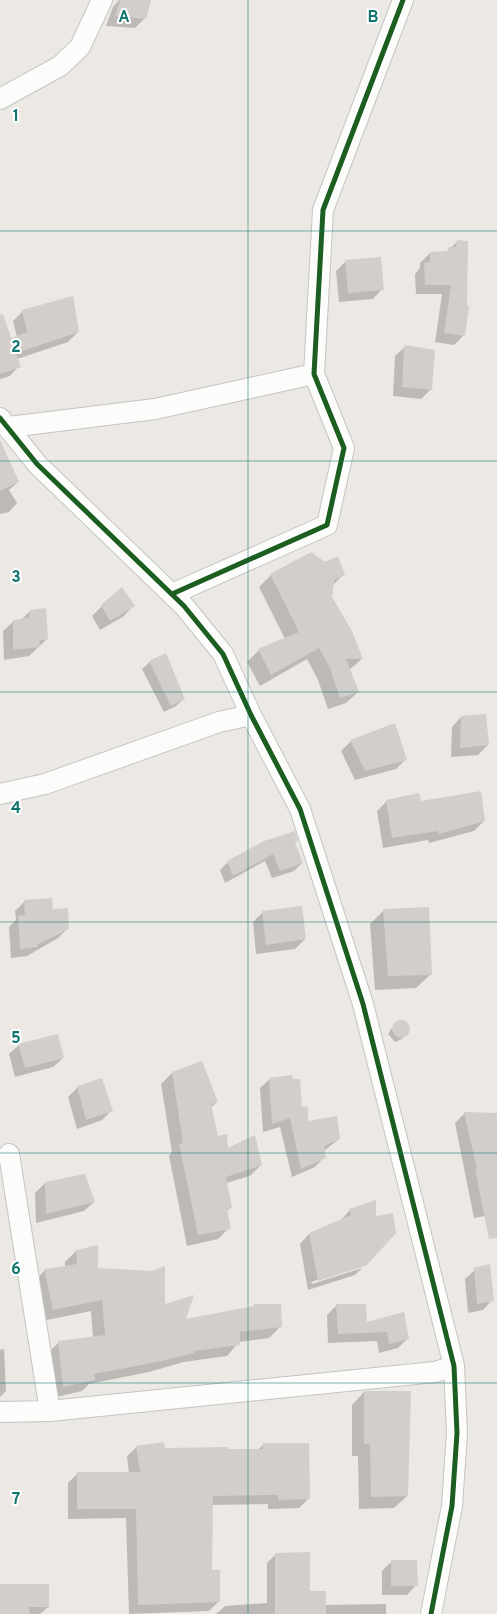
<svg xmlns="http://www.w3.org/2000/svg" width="497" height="1614" viewBox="0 0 497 1614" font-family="Overpass,sans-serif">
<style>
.shadow{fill:#0003}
.building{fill:#d1cecb}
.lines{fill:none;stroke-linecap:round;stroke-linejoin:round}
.street-casing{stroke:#c5c4c5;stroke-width:22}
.street{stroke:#fcfcfb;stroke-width:20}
.cycleway-casing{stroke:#fff;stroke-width:8}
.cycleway{stroke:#1b5e20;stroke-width:5}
.grid{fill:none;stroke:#0f766e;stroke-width:1;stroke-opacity:0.55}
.grid-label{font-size:16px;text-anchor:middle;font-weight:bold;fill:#0f766e;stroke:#fff;stroke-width:4;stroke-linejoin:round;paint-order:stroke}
</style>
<rect width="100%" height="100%" fill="#ece8e4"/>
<path class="shadow" d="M119 0H150L145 18 135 28 106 26 113 7Z
M458 241 464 335 454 345 435 342 442 294H416L415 274 420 268V263L430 253H445Z
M346 261 382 289 373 299 339 302 336 271Z
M23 311 78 332 68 342 17 359 19 366 10 376 0 379V344L17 337 13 321Z
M405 347 431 389 421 399 393 396 395 356Z
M0 458 18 482 9 490 17 503 9 512 0 514Z
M344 574 332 586 330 598 362 659 349 670 358 692 346 703 328 709 318 680 307 659 260 686 247 662 259 650 285 639 259 587 271 575Z
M102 606H133L124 616 100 630 92 616Z
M30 611 47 639 29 656 4 660 3 631 13 622 21 620Z
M150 662 184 699 176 706 164 712 142 669Z
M461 717 488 745 478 755 451 757 452 727Z
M351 741 405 760 396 769 355 780 341 751Z
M387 801 420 803 484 821 474 831 429 843 428 840 383 848 377 811Z
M294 843 302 863 294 871 272 878 265 861 225 883 220 870 228 862Z
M25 901 52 910 68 928 58 938 27 956 11 958 9 927 16 920 15 911Z
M384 910 431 974 416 988 375 990 370 924Z
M262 913 305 939 295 949 256 954 253 922Z
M401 1021 407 1023 409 1030 402 1039 395 1042 388 1034 391 1029Z
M19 1045 63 1058 53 1067 15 1077 9 1054Z
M172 1073 217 1102 210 1108 217 1137 227 1150 261 1165 250 1176 226 1183 231 1207 226 1212 229 1228 218 1239 187 1246 169 1156 172 1152 161 1084Z
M270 1079 301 1109 306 1122 339 1139 324 1151V1157L315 1167 292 1177 280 1127 263 1132 260 1088Z
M78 1087 112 1110 102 1120 77 1129 68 1097Z
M465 1113 497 1115V1209L491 1215 474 1218 455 1123Z
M45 1183 94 1202 84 1211 36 1223 35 1193Z
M350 1210 366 1264 311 1282 312 1284 362 1268 355 1275 308 1290 300 1244 309 1234 340 1221Z
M76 1251 97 1269 164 1306 184 1321 252 1308 255 1305 280 1327 269 1338 239 1342 227 1356 184 1362 149 1372 89 1384 82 1391 52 1398 47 1354 59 1342 93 1338 91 1311 42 1321 34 1282 45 1270 65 1267V1262Z
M475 1270 492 1300 483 1310 468 1313 465 1279Z
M337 1305 365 1323 408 1338 398 1348 379 1353 377 1341 328 1343 327 1315Z
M4 1349 6 1391 0 1397V1350Z
M364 1392 407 1496 394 1508 359 1509 358 1456H352V1405Z
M264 1444 308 1499 299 1508 268 1509V1504L211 1505V1572L219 1601 209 1611 129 1614 126 1518 68 1519V1483L78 1473H129L127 1456 137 1447 164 1450H258Z
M276 1554 309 1592 325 1605 386 1604V1614H216L225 1606 267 1603V1563Z
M392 1561 416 1585 407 1595H382V1571Z
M0 1586 48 1607 40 1614H0Z"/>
<path class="building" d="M120 0H151L146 19 115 16Z
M457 240 468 241 467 305 469 306 465 336 444 333 451 285H425L424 263 430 262V252L447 251 449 247H456Z
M381 257 384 290 348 293 345 260Z
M73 296 79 332 16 353 21 367 0 374V315L3 314 11 338 27 332 22 310Z
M404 345 435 350 432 390 402 387Z
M0 440 19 482 0 491Z
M311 552 325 562 338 556 345 575 334 580 332 597 352 631 363 659H346L359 692 340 698 330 668 319 648 271 675 258 649 299 632 270 574Z
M122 587 135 606 110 621 101 605Z
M46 608 48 640H39L40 647 13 650V620L29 618 30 610Z
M166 653 185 699 171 706 149 661Z
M486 714 489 745 460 748 461 716Z
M395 723 407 760 365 771 350 740Z
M481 791 485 821 439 834 438 831 392 838 386 800 419 793 421 801Z
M295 831 298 841 295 842 303 863 280 871 273 854 233 876 227 861 264 841Z
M52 898 53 909 68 908 69 929 38 944V947L20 949 18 916 25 915 24 900Z
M302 906 306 939 266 945 262 911Z
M429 907 432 975 388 976 383 909Z
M392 1029a9 9 0 1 1 18 0a9 9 0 1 1-18 0Z
M58 1034 64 1058 25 1068 18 1044Z
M202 1061 218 1102 211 1104 218 1136 227 1134 228 1148 255 1135 262 1165 226 1177 232 1208 227 1209 231 1229 198 1235 179 1144 183 1143 172 1072Z
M292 1075 293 1079H300L302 1107 308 1106V1121L337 1116 340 1139 324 1146 326 1158 301 1169 290 1118 272 1124 269 1078Z
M102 1078 113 1111 86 1120 77 1086Z
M464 1112 497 1113V1238L489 1239 475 1169H477Z
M85 1174 95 1202 46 1214 45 1182Z
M376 1200V1216L393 1213 396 1233 367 1265 318 1281 309 1233 351 1215 349 1209Z
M98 1245V1268L152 1271 165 1266V1304L194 1295 186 1319 254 1306V1304H281L282 1327 240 1332V1345L194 1351V1353L162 1361 94 1374 95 1380 63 1387 58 1341 105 1335 102 1300 53 1310 44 1269 77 1264 76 1250Z
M490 1264 494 1301 477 1304 474 1268Z
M336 1304H366L367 1322 404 1312 409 1339 389 1344 387 1332 338 1334Z
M364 1391H411L408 1496 371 1497 370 1444H364Z
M164 1442 165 1448 228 1447V1449H263V1443H309L310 1499 278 1500V1495L213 1496 212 1570H220V1602L138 1605 136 1509H77V1472H140L136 1446Z
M310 1552V1591H326V1614H275V1553Z
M391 1560H417L418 1586H391Z
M0 1584H49V1607H29L30 1614H0Z"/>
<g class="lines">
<defs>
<path id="street" d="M0 99 60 66 80 47 102 0
M0 418 37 464 184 606 223 654 251 715 300 809 363 1004 454 1366 457 1433 452 1506 431 1614
M9 427 155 409 314 374
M172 594 327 525 344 448 314 374 323 210 403 0
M0 794 45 784 219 722 251 715
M9 1154 50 1411
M0 1412 50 1411 435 1372 454 1366"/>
</defs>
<use href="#street" class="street-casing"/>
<use href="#street" class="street"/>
<defs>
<path id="cycleway" d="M0 418 37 464 184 606 223 654 251 715 300 809 363 1004 454 1366 457 1433 452 1506 431 1614
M172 594 327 525 344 448 314 374 323 210 403 0"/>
</defs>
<use href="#cycleway" class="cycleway-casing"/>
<use href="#cycleway" class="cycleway"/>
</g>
<path class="grid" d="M248 0V1614M0 231H497M0 461H497M0 692H497M0 922H497M0 1153H497M0 1383H497"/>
<g class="grid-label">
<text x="124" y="22">A</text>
<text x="373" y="22">B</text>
<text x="16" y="121">1</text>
<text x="16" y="352">2</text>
<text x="16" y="582">3</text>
<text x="16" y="813">4</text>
<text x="16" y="1043">5</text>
<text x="16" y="1274">6</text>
<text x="16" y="1504">7</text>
</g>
</svg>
